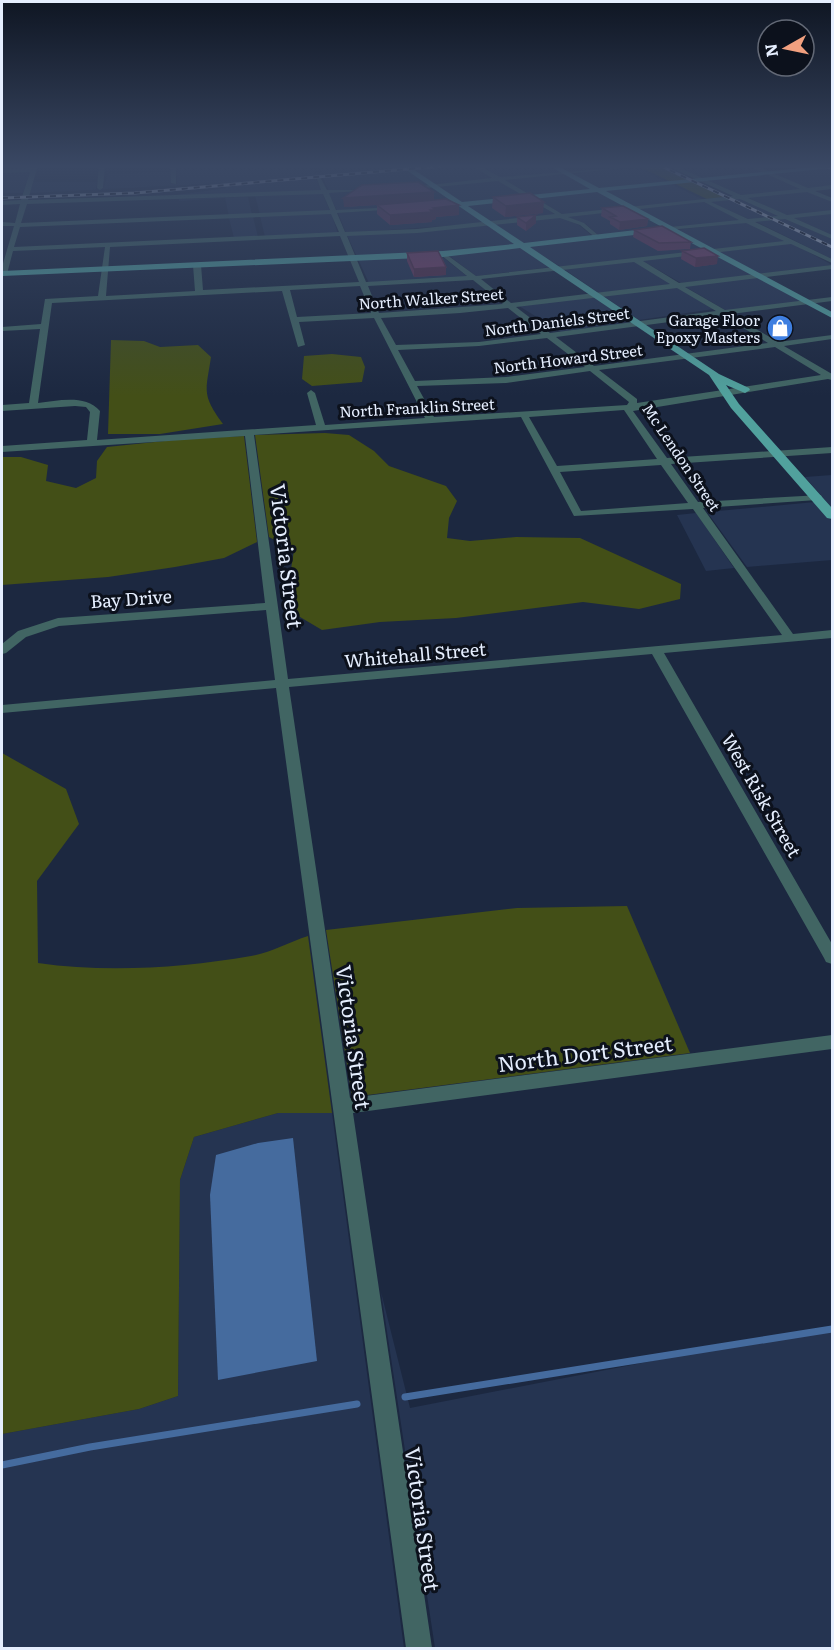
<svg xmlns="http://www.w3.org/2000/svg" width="834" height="1650" viewBox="0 0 834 1650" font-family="Literata,serif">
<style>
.built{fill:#253451}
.green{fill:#434f17}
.water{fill:#456b9e}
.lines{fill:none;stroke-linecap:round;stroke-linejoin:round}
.stream{stroke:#456b9e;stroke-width:7}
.minor{fill:#416563;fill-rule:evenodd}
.major{fill:#51a19d;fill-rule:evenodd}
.rail-casing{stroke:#bac4d5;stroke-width:3}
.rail{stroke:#0c111c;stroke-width:2;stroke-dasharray:6;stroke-linecap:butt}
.wall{fill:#683859}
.shaded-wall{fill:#552e48}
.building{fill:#794167;stroke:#552e48;stroke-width:1.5}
.labels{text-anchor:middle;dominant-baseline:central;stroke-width:6;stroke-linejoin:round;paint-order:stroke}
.far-street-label{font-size:15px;fill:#e5eefe;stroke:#0c111c}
.far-poi-label{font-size:15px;fill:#e5eefe;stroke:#0c111c;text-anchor:end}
.street-label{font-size:18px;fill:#e5eefe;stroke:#0c111c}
.near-street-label{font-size:21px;fill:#e5eefe;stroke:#0c111c}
</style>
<rect width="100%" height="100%" fill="#1c2840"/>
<path class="built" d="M177 165H311L315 173H321L318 165H399L429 185 329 191 323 178 316 179 322 192 162 197 226 188 222 183 30 193 33 182H97L96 189H103L108 174 170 172 171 184H177Z
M445 165H471L496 179 436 185 411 168Z
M478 165H548L563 173 503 179Z
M672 165H746L763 172 703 178Z
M644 167 639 168 668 183 600 189 571 174Z
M832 167V186L810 189 772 173Z
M30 171 23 193H2V172Z
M565 174 594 190 532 196 505 180Z
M766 174 804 189 743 196 707 180Z
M499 181 526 197 463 203 438 186Z
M671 184 704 200 635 208 603 191Z
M431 187 456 203 337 211 329 193Z
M597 191 628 208 564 215 535 198Z
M807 191 832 202V211L788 216 747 197Z
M322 193 330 211 260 214 255 196Z
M248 197 252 215 229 216 225 198 179 201V199Z
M528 198 558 216 492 222 465 204Z
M741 198 782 216 751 220 710 202Z
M703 202 744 220 672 228 638 209Z
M458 205 486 223 346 233 338 213Z
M631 210 665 229 599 236 586 224 567 217Z
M331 213 338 234 265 237 260 216Z
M832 213V236L792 217Z
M253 217 258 237 234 238 229 218Z
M561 217 579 225 592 236 524 244 495 224Z
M785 218 832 239V259L755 221Z
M749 222 788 241 715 250 675 230Z
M488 225 517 245 442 253 357 257 347 235Z
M669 230 708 251 561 267 527 246Z
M792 243 832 265 761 274 719 252Z
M520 246 551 267 476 276 448 255Z
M712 253 754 275 681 283 641 260Z
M440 255 468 277 369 283 358 259Z
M634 261 673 284 599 293 564 269Z
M758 277 803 302 727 311 684 286Z
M677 286 714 309 639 320 602 295Z
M595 296 631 321 561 332 519 306Z
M832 475V508L805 477Z
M815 502 832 521V560L747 567 707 512Z
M696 513 706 527 734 568 706 571 677 515Z
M278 1113H332L404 1648H2V1434L139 1409 178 1396 180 1180 194 1137Z
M381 1292 410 1408 832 1326V1648H435Z"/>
<path class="green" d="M658 166 724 197 707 199 642 168Z
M111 340 144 341 160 347 198 345 211 357C206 391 201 394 223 424L160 434H108Z
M332 354 361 357 365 367 362 382 312 386 302 379 304 356Z
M325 433 349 435 374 451 389 466 446 486 457 501 449 518 447 538 470 541 516 537 580 538 681 584 680 599 639 609 583 602 456 618 380 622 322 630 295 614 289 582 294 550 269 537 255 435Z
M244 436 257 542 224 558 175 567 108 577 2 585V457H21L48 465 46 481 76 488 96 478 97 461 107 447 184 439Z
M2 753 66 789 79 824 37 881 38 963C107 973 182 968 251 956 270 953 289 942 308 936L332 1113H278L194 1137 180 1180 178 1396 139 1409 2 1434Z
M627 906 690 1053 352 1097 326 930 517 908Z"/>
<path class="water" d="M293 1138 317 1361 218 1380 210 1195 216 1155 258 1143Z"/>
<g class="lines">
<path class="stream" d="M405 1397 832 1329
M2 1465 90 1447 357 1404"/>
<path class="minor" d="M32 165H38L28 200 321 190 317 179 320 177 327 190H376L329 193 336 210 397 207 400 209 337 213 345 232 417 229 555 214 498 181 406 190 403 188 492 178 471 165H478L500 177 654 165 505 180 562 214 733 196 665 165H673L741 195 800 189 746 165H754L808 188 832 185V189L815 191 832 198V202L807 192 748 198 787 215 832 210V214L794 218 832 235V239L785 219 755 222 832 259V263L791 244 643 261 679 283 832 265V269L685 287 725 310 832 297V301L731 314 778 342 832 335V339L784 346 832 374V380L828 379 633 411 667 458 832 447V453L671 464 698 502 821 495 822 497 817 500 703 508 793 634 832 630V638L664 653 832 944V964L826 962 824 958 652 654 289 687 350 1098 832 1035V1049L353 1113 432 1648H406L276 688 2 713V705L275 680 266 610 59 626 26 637 6 653 2 654V644L18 631 58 618 265 603 245 436 2 452V446L87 440 90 412 86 407 75 406 2 411V405L29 403 40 329 2 331V327L41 324 45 299 98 296 105 247 13 251 7 274 2 276V267L14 226H2V222L15 223 20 204 2 205V201L21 200 30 172 2 173V169L31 168ZM323 194 330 210 21 223 27 204ZM740 199 778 216 748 219 711 202ZM704 202 739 220 670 227 668 230 746 223 784 241 476 276 443 252 441 255 467 276 366 282 347 236 417 233 560 218 580 225 597 239 599 236 584 223 568 217ZM331 214 339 232 14 247 20 227ZM340 236 359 282 203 290 201 265 197 263 193 265 195 291 106 296 110 247ZM634 262 670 284 511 303 481 279ZM473 280 503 304 379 313 368 286ZM360 286 371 313 297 317 290 290ZM677 288 716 311 550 333 516 307ZM282 291 298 347 305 345 299 322 374 318 425 418 325 425 315 393 311 390 307 393 316 425 97 440 100 411C85 394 58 401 38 403L52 303ZM508 308 541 334 479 342 396 345 381 318 460 313ZM722 315 768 343 594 366 556 337ZM547 338 585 367 506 377 415 381 398 350 479 346ZM775 347 821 375 637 403V399L599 370ZM590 371 629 402 627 405 434 417 417 386 506 383ZM624 410 657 459 557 466 529 417ZM521 417 574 516 693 509 782 635 288 679 254 435ZM661 465 688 503 581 511 560 472Z
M99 165H105L103 188 100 190 97 188Z
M170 165H176V184L171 183Z"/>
<path class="major" d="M399 165H407L462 202 590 189 548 165H556L599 188 832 165V168L606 191 832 312V318L669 231 530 247 719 374 749 388 750 390 745 393 726 385 739 404 832 508V519L827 518 731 408 709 375 520 248 443 257 2 276V271L443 251 514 244ZM597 192 662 227 524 243 468 206Z"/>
<defs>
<path id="rail" d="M659 165 832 247
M823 165 832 169
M2 198 135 193 454 165"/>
</defs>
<use href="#rail" class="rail-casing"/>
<use href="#rail" class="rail"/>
</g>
<path class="wall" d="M434 192V200L459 215 436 217V219L432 220V222L390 225 377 214V205L344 207Z
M493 197 543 213 505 217 492 208Z
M602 208 648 219 647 226 619 230 610 224V221L601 216Z
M536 215V223L526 231 517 225V217Z
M634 230 691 242 690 249 658 251 633 237Z
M682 251 717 264 695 267 681 259Z
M407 253 446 275 414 277 407 261Z"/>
<path class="shaded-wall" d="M434 192V201L344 207 343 198Z
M544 202 543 213 505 217 506 206Z
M459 205V215L436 217V219L432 220V222L390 225V215L433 208Z
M536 215V223L526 231V223Z
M648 219 647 226 619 230 620 222Z
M718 256 717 264 695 267 696 258Z
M446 267V275L414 277V269Z"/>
<path class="building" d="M418 182 434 192 343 198 362 185Z
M530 193 544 202 506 206 493 197Z
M446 199 459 205 433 208 436 210H430L432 212 390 215 377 205Z
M623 206 648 219 620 222 610 217 616 216 602 208Z
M536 215 526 223 517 217Z
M662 226 691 242 659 243 634 230Z
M704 248 718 256 696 258 682 251Z
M438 251 446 267 414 269 407 253Z"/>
<linearGradient id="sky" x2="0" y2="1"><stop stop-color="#0f1623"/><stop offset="0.42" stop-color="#3a4864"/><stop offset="1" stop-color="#3a4864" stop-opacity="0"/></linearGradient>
<rect width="834" height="396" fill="url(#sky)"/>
<defs>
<symbol id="shop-disc" viewBox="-11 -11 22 22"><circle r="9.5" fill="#3f7fe0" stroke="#0c111c"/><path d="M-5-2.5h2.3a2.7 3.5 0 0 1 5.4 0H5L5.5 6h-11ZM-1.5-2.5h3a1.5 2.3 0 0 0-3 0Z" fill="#fff"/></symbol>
</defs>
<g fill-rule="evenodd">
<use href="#shop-disc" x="765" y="313" width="30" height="30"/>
</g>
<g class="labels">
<g class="far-street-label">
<text transform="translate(431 298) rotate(-4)">North Walker Street</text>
<text transform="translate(557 321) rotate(-7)">North Daniels Street</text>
<text transform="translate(568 358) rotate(-7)">North Howard Street</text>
<text transform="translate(417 407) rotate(-3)">North Franklin Street</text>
<text transform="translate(682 457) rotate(56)">Mc Lendon Street</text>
</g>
<g class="far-poi-label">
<text x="760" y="319">Garage Floor<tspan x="760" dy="17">Epoxy Masters</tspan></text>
</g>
<g class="street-label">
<text transform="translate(131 598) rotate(-4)">Bay Drive</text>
<text transform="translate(415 654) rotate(-5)">Whitehall Street</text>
<text transform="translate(762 795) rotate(60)">West Risk Street</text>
</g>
<g class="near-street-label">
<text transform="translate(288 556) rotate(83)">Victoria Street</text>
<text transform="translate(355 1037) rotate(82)">Victoria Street</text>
<text transform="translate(585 1052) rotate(-7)">North Dort Street</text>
<text transform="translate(424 1519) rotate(82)">Victoria Street</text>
</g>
</g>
<rect width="834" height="1650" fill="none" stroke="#e5eefe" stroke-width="6"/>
<g transform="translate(786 48) rotate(261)"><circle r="28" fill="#0c111c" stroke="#636976" stroke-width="1.5"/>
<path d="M0-4.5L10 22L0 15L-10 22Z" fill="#f2a07f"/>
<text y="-9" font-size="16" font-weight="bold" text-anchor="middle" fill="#e5eefe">N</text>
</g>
</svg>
